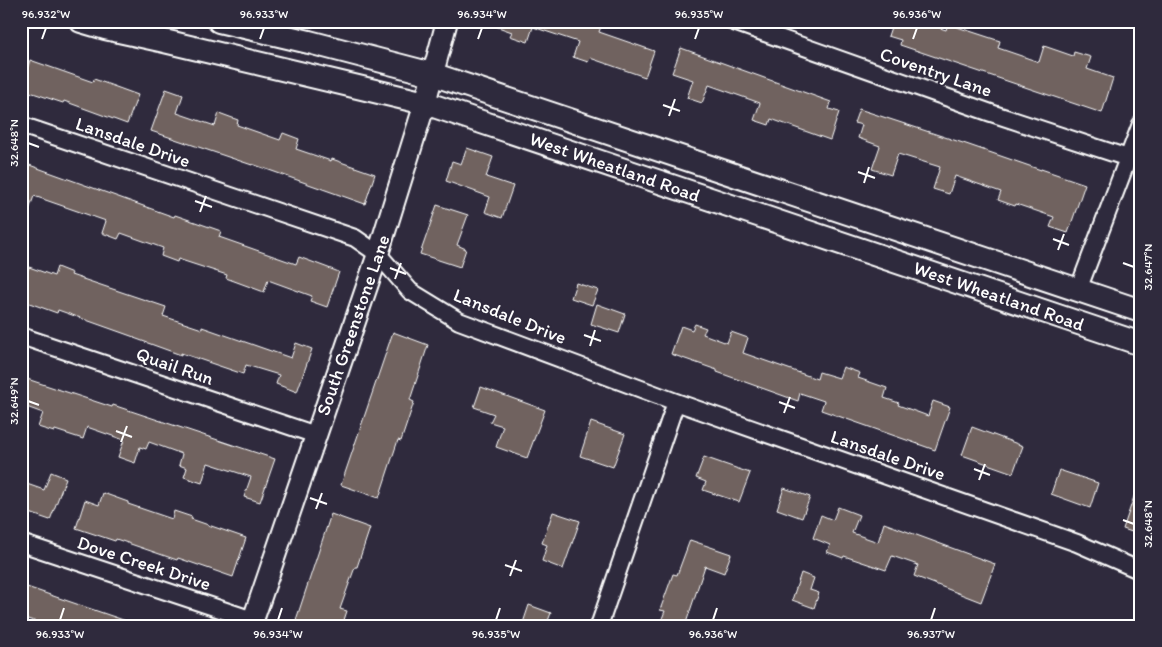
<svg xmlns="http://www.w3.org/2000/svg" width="1162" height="647" viewBox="0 0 1162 647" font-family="Itim,sans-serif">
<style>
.building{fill:#70625e;stroke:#fff}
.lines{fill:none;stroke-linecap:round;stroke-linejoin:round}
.minor-casing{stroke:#fff;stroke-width:20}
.tertiary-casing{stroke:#fff;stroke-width:24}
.secondary-casing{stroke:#fff;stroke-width:26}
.minor{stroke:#2f2a3d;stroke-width:16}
.tertiary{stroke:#2f2a3d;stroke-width:20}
.secondary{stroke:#2f2a3d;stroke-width:22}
.ticks{fill:none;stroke:#fff;stroke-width:2}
.labels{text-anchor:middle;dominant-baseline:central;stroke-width:4;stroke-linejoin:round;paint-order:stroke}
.street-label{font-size:19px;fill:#fff;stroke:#2f2a3d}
.neatline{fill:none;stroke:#fff;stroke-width:2}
.ticks-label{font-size:12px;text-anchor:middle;fill:#fff}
</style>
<rect width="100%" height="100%" fill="#2f2a3d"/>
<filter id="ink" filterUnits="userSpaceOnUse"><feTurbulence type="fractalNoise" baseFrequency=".02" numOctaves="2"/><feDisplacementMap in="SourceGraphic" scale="10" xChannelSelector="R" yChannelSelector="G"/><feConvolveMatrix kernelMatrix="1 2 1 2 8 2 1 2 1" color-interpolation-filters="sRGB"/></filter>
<g filter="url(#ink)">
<path class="building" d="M487 21H603L599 32 654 51 645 77 590 58 588 62 573 57 578 42 533 27 528 42 510 36 512 32 487 23Z
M893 21H920L946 30 948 24 1000 41 998 48 1039 62 1044 46 1073 56 1074 52 1091 57 1087 69 1113 78 1102 113 900 45 901 40 888 36Z
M681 48 831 102 829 109 839 112 830 140 771 119 769 125 754 120 760 103 709 85 702 103 687 98 693 80 672 73Z
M30 60 93 82 94 79 138 95 127 124 64 101 63 103 21 89Z
M166 89 183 95 177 113 215 126 219 113 238 120 237 125 280 140 283 133 299 139 296 149 331 161 332 159 375 174 365 204 252 164V165L151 131Z
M859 109 966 144 1041 170V169L1085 184 1068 233 1050 227 1054 217 1016 204 1015 206 998 200 1001 192 955 176 949 194 933 189 940 167 898 154 891 175 872 169 880 146 858 138 862 125 854 123Z
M467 148 493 157 486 177 513 186 502 218 485 212 490 197 446 181 452 161 461 164Z
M21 162 174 217 175 215 221 231 219 237 296 264 299 257 339 272 327 307 310 301 312 296 268 280 264 292 226 278 227 275 178 259 177 262 161 256 163 248 121 233 118 239 102 233 106 221 34 196 23 227H21Z
M437 205 468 215 457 245 466 249 460 267 420 254Z
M29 267 54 276 57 267 72 273 71 275 166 307 163 316 202 329V327L291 358 296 343 312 349 297 392 276 384 279 375 246 365 243 374 181 353V355L134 338V337L58 310 57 313 21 300V287Z
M576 283 598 290 592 305 571 298Z
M597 304 625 314 619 333 591 324Z
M695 324 706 328 703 334 727 343 731 332 748 338 743 353 817 379 819 372 839 378 843 367 860 373 858 378 887 388 884 398 899 403 898 405 928 416 933 401 950 407 935 450 821 410 824 401 800 393 798 401 717 372V370L671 354 681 326 692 330Z
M393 332 428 345 410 400 414 402 401 441 398 440 379 498 341 485Z
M21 377 112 407 113 405 275 459 260 502 244 497 251 477 208 463 202 483 184 477 187 468 179 465 182 454 149 442 146 449 140 447 135 463 118 457 124 440 87 427 83 439 55 430 54 432 38 427 43 413 21 405Z
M481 387 545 410 527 458 496 447 503 426 490 422 494 414 474 407Z
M591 422 625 434 613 467 580 456Z
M972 427 1023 446 1013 473 962 455Z
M704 457 750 473 739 502 703 490 706 482 696 478Z
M1059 470 1098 483 1090 508 1051 494Z
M51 472 66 478 50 520 21 510V489L24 483 44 490Z
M1139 482H1141V535L1123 529Z
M784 488 810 497 802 518 777 509Z
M103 493 128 502V504L172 519 174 511 192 517 191 519 246 538 233 577 178 558 177 560 116 539 115 541 76 528 85 500 99 505Z
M838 507 859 515 852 533 878 542 884 523 995 564 981 602 914 576 918 565 892 556 886 570 844 556 843 558 827 552 830 545 813 538 821 515 833 520Z
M553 512 580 521 563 569 542 561 547 545 542 543Z
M331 514 370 528 357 567H355L340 609 347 611 342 626H294Z
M690 540 731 554 724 573 705 566 685 626H659L665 611 660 610 673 574 677 575Z
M801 573 814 578 810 590 819 593 814 608 792 600Z
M21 585 135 624V626H36L37 622 21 617Z
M529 605 551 613 546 626H522Z"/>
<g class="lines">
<defs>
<path id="minor" d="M731 21 991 113 1128 158
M21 125 355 238 378 254 410 291 459 321 676 402 1077 543 1141 571
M1078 290 1141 124
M21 336 316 435
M21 543 253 620
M599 626 676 402"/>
<path id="tertiary" d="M251 626 378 254 425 103 447 21"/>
<path id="secondary" d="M81 21 105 28 160 40 425 103 1141 344
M219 21 309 42 432 74 1141 311"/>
</defs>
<use href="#minor" class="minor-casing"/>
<use href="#tertiary" class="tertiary-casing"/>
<use href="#secondary" class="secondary-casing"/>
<use href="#minor" class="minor"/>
<use href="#tertiary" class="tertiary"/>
<use href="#secondary" class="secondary"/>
</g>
</g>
<path class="ticks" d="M42 39 46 28M260 39 264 28M478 39 482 28M695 39 699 28M913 39 917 28M663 105 680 111M669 116 675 99M28 143 39 147M858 172 875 178M864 183 869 167M195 201 212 207M200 212 206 196M1053 239 1069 245M1058 250 1064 234M1123 263 1134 267M390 268 406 274M395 279 401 263M584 335 601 341M590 346 595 330M28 401 39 405M779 402 795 408M784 413 790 397M116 431 132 437M121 442 127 426M974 469 990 475M979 480 985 464M310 498 327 504M316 509 322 493M1123 520 1134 524M505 565 522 571M510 576 516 560M60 620 64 608M278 620 282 608M496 620 500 608M713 620 717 608M931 620 935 608"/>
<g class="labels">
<g class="street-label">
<text transform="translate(936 72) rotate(19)">Coventry Lane</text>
<text transform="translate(133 142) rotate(19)">Lansdale Drive</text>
<text transform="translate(615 167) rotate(19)">West Wheatland Road</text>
<text transform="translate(999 296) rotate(19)">West Wheatland Road</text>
<text transform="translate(510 316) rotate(22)">Lansdale Drive</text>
<text transform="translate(353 325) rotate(-71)">South Greenstone Lane</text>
<text transform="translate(175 366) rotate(19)">Quail Run</text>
<text transform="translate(888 455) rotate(19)">Lansdale Drive</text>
<text transform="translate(144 563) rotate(18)">Dove Creek Drive</text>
</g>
</g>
<rect width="1162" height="647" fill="none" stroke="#2f2a3d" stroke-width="55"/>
<rect x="28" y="28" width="1106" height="592" class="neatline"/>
<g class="ticks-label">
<text x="46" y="18">96.932°W</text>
<text x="264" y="18">96.933°W</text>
<text x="482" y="18">96.934°W</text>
<text x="699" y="18">96.935°W</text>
<text x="917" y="18">96.936°W</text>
<text transform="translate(14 143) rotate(-90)" y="4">32.648°N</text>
<text transform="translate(1148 267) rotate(-90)" y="4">32.647°N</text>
<text transform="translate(14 401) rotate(-90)" y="4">32.649°N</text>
<text transform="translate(1148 524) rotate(-90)" y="4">32.648°N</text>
<text x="60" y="638">96.933°W</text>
<text x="278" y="638">96.934°W</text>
<text x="496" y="638">96.935°W</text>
<text x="713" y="638">96.936°W</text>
<text x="931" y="638">96.937°W</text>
</g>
</svg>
